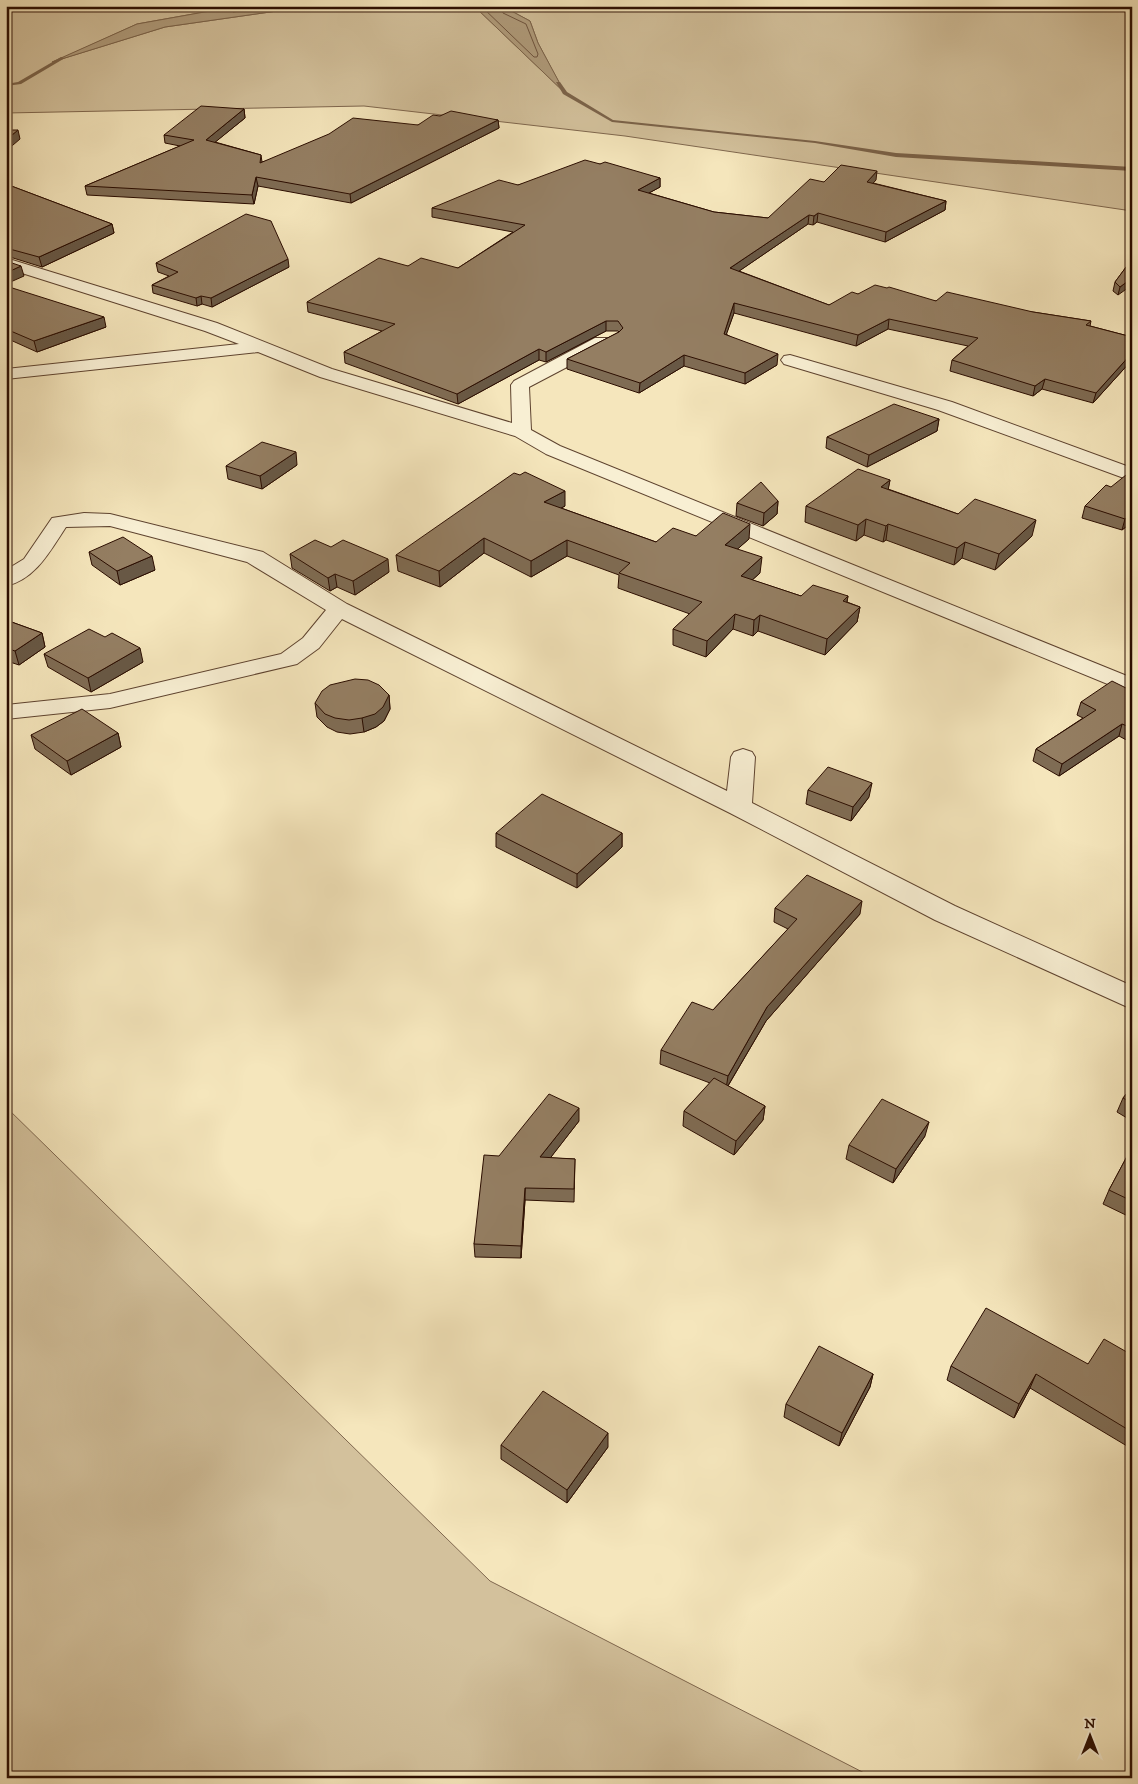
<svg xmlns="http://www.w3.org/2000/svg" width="1138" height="1784" viewBox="0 0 1138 1784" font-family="'IM FELL DW Pica',serif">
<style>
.green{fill:#d3c19c;stroke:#7f674e}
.water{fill:#b09c7c;stroke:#7b634a}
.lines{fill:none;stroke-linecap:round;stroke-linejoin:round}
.shore{stroke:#6e543e;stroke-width:1}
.stream{fill:#7b634a;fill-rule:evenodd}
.minor-casing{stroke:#5e432f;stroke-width:2}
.minor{fill:#f8efd3;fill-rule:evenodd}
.wall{fill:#7f6c54;stroke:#2b0d00}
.shaded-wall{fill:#685845;stroke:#2b0d00}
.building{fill:#947e62;stroke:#2b0d00}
</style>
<rect width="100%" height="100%" fill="#f5e6bc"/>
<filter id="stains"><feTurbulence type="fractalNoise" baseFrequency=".004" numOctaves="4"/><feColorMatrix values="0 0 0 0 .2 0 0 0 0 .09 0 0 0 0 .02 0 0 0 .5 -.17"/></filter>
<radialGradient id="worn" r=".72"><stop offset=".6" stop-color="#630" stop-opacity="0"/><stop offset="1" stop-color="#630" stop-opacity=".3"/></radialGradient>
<path class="green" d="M6 6H238L137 24 58 60 165 27 312 6H474L564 92 538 43 530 21 502 6H1132V211L625 136 364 106 6 113Z
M6 1107 490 1581 874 1778H6Z"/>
<path class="water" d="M238 6H312L165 27 52 62 137 24Z
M474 6H502L530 21 538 43 565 93Z"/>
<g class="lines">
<path class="shore" d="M230 6 233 12 276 6
M481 6 534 57H537L538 54 526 24 503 13 501 6"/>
<path class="stream" d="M61 57 65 58 21 84 6 86V84L18 82Z
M556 82H560L567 92 613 120 815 141 896 153 1132 167V171L896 157 815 143 612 122 563 94Z"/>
<defs>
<path id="minor" d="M9 259 217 323 332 369 512 423 511 385 514 381 595 338H607L610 342 607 346 529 387 531 430 560 446 1132 678V694L546 454 515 436 320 377 258 352 6 379V369L239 344 205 331 6 268V260Z
M790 355 952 402 1132 468V481L938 410 784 364 781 360 784 356Z
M84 513 110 514 263 552 347 604 727 791 731 757 734 752 743 749 752 752 755 757 752 803 955 906 1132 986V1009L935 920 730 813 342 619 319 648 297 664 110 708 6 719V705L110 694 281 654 303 638 326 610 247 562 110 526 66 527C50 551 36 579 6 586V570L24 559 52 518Z"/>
</defs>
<use href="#minor" class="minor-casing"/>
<use href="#minor" class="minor"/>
</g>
<path class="wall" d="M244 109 245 118 215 142 261 155 262 162 418 125 440 116 498 120 499 128 351 203 258 186 254 204 87 195 85 186 180 146 165 143 164 135Z
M600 164 660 178V187L649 193 714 212 768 218 824 182 876 180 873 183 946 201 945 210 885 242 817 222 813 225 808 224 739 271 829 305 858 294 936 301 1033 312 1091 321 1090 326 1132 337V360L1093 403 1042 389 1033 396 950 371 952 360 968 346 888 329 856 346 734 313 726 334 777 365 745 384 684 366 639 393 567 369V359L619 332 618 331H606L546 362 539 360 458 404 345 363 344 352 382 331 308 312 307 302 408 266 458 268 513 232 432 217V208L518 185Z
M6 184 112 224 114 233 42 267 10 257 6 258Z
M1132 259 1118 295 1113 291 1115 282Z
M156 263 289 267 212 307 202 304 197 306 153 293 152 285 169 276 158 272Z
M6 286 106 327 37 352 6 338Z
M939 419 937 431 867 467 826 448 827 437Z
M297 465 262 489 228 479 226 466Z
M890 480 888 489 958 514 1032 536 995 570 962 558 954 565 886 540 883 542 864 535 856 541 805 522 806 506Z
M1106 485 1132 522 1122 530 1082 518 1085 506Z
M778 501 777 514 763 526 736 516 737 503Z
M565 506 561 508 656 542 696 536 749 539 737 549 760 573 752 580 801 596H848L847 602 860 607 857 622 825 655 758 631 753 636 733 629 706 657 673 645V629L690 614 618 588 619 575 567 556 531 577 484 553 440 587 398 571 396 555Z
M89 552 155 570 120 585 92 565Z
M290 554 389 572 355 595 337 587 330 591 292 568Z
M6 620 42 633 45 647 19 665 7 661H6Z
M44 654 143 662 91 692 48 667Z
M1132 686V743L1119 736 1059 776 1033 761 1036 749 1083 718 1077 715 1081 702 1128 689Z
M389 695 390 709 384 721 376 727 364 732 350 734 337 732 327 727 317 717 315 703Z
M118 733 121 747 71 775 35 749 31 735Z
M808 790 869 797 851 821 806 804Z
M496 833H622V847L577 888 496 847Z
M775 908 860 914 766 1021 728 1086 765 1106 763 1120 734 1155 683 1126 684 1111 710 1083 660 1064 661 1050 713 1010 788 929 774 922Z
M1132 1087V1121L1117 1112 1123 1098Z
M579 1121 550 1158 575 1159 574 1202 525 1200 521 1258 475 1257 474 1244 499 1156Z
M925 1136 893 1183 846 1159 849 1145Z
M1132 1147V1218L1103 1204 1109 1190Z
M1132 1355V1449L1030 1388 1014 1418 947 1380 951 1366 1088 1364Z
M873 1374 870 1387 839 1446 784 1417 786 1404Z
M501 1445 608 1447 567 1503 501 1459Z"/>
<path class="shaded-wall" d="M244 109 245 118 208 148 206 140Z
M498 120 499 128 351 203 350 194Z
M18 130 20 139 6 151V140Z
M877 171 876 180 866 191 867 182Z
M256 177 258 186 254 204 252 195Z
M660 178V187L638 199V190Z
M946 201 945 210 885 242 886 232Z
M818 213 817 222 813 225 814 216Z
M809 215 808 224 729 278 730 268Z
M112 224 114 233 42 267 39 257Z
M7 247 10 257 6 258V248Z
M288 259 289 267 212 307 211 298Z
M21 266 24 276 6 284V273Z
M1132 278V285L1118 295 1120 287Z
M201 296 202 304 197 306 196 298Z
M734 303V313L723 344 724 334Z
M104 317 106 327 37 352 34 341Z
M889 319 888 329 856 346 858 335Z
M606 321V331L546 362V352Z
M539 349V360L458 404 457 394Z
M1132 353V360L1093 403 1096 393Z
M778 354 777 365 745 384V373Z
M684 355V366L639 393 640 383Z
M1045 379 1042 389 1033 396 1035 386Z
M8 391 11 401 6 403V392Z
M939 419 937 431 867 467 869 455Z
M296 452 297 465 262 489 260 476Z
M890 480 887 496 881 487Z
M565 491V506L544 517V502Z
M778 501 777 514 763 526 764 513Z
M1132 513V522L1122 530 1125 519Z
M866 519 864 535 856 541 858 525Z
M1036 520 1032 536 995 570 999 554Z
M750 524 749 539 724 561 725 545Z
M888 524 886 540 883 542 886 526Z
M484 538V553L440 587 439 571Z
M567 540V556L531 577V561Z
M965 542 962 558 954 565 957 548Z
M152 556 155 570 120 585 117 571Z
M762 557 760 573 740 591 741 576Z
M388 559 389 572 355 595 353 581Z
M335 574 337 587 330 591 328 578Z
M848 596 845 612 843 601Z
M860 607 857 622 825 655 827 639Z
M735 614 733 629 706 657 707 641Z
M760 615 758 631 753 636 754 620Z
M42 633 45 647 19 665 15 651Z
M140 648 143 662 91 692 88 678Z
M389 695 390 709 384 721 376 727 364 732 362 718Z
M1122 724 1119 736 1059 776 1062 764Z
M118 733 121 747 71 775 67 761Z
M872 783 869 797 851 821 853 807Z
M622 833V847L577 888V874Z
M862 901 860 914 766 1021 726 1089 728 1076 767 1007Z
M765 1106 763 1120 734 1155 736 1141Z
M579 1108V1121L541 1170 540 1157Z
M929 1122 925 1136 893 1183 896 1169Z
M525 1188V1200L521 1258V1246Z
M873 1374 870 1387 839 1446 842 1433Z
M1036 1374 1030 1388 1014 1418 1019 1404Z
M608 1433V1447L567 1503V1490Z"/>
<path class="building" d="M201 106 244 109 206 140 261 155 260 163 329 134 353 118 418 125 433 115 440 116 451 111 498 120 350 194 256 177 252 195 85 186 194 140 164 135Z
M6 130H18L6 140Z
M585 160 600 164 605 162 660 178 638 190 714 212 768 218 810 179 824 182 841 165 877 171 867 182 946 201 886 232 818 213 814 216 809 215 730 268 829 305 852 292 858 294 875 285 887 288 889 287 936 301 947 292 1033 312 1091 321 1086 325 1132 337V353L1096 393 1045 379 1035 386 952 360 978 338 889 319 858 335 734 303 724 334 778 354 745 373 684 355 640 383 567 359 619 332 623 328 618 321H606L546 352 539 349 457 394 344 352 395 324 307 302 379 258 408 266 421 258 458 268 525 225 432 208 499 180 518 185Z
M6 184 112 224 39 257 6 248Z
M246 214 271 221 288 259 211 298 201 296 196 298 152 285 178 272 156 263Z
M1132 259V278L1120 287 1115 282Z
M6 261 21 266 6 273Z
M6 286 104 317 34 341 6 329Z
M894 404 939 419 869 455 827 437Z
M262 442 296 452 260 476 226 466Z
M858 469 890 480 881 487 958 514 975 499 1036 520 999 554 965 542 957 548 888 524 886 526 866 519 858 525 806 506Z
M1131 471 1132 513 1125 519 1085 506 1106 485 1111 487Z
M525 472 565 491 544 502 656 542 673 528 696 536 723 513 750 524 725 545 762 557 741 576 801 596 813 585 848 596 843 601 860 607 827 639 760 615 754 620 735 614 707 641 673 629 702 602 619 573 630 563 567 540 531 561 484 538 439 571 396 555 514 473 520 475Z
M761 482 778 501 764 513 737 503Z
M123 537 152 556 117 571 89 552Z
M315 540 331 547 343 540 388 559 353 581 335 574 328 578 290 554Z
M6 620 42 633 15 651 6 648Z
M89 629 105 637 112 633 140 648 88 678 44 654Z
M355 679 368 680 379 685 389 695 383 707 375 714 362 718 349 720 335 718 325 714 315 703 322 691 330 685Z
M1112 681 1128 689 1132 686V728L1122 724 1062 764 1036 749 1096 710 1081 702Z
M82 709 118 733 67 761 31 735Z
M828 767 872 783 853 807 808 790Z
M542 794 622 833 577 874 496 833Z
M807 875 862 901 767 1007 728 1076 661 1050 692 1002 713 1010 797 919 775 908Z
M714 1078 765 1106 736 1141 684 1111Z
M1132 1087V1103L1123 1098Z
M549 1094 579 1108 540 1157 575 1159 574 1189 525 1188 521 1246 474 1244 484 1155 499 1156Z
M882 1099 929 1122 896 1169 849 1145Z
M1132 1147V1201L1109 1190Z
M986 1308 1088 1364 1104 1339 1132 1355V1432L1036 1374 1019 1404 951 1366Z
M819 1346 873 1374 842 1433 786 1404Z
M543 1391 608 1433 567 1490 501 1445Z"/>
<rect width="1138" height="1784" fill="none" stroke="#f5e6bc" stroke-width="25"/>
<rect x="8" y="8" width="1123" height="1769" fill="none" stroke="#2b0d00" stroke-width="2.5"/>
<rect x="12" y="12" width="1113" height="1759" fill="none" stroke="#2b0d00"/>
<g transform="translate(1090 1736)" stroke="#f8efd3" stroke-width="4" paint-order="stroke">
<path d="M0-4L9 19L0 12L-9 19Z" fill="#2b0d00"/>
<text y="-8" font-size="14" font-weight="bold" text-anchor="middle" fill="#2b0d00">N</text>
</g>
<rect width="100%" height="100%" filter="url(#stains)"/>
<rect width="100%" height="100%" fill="url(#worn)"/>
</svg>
